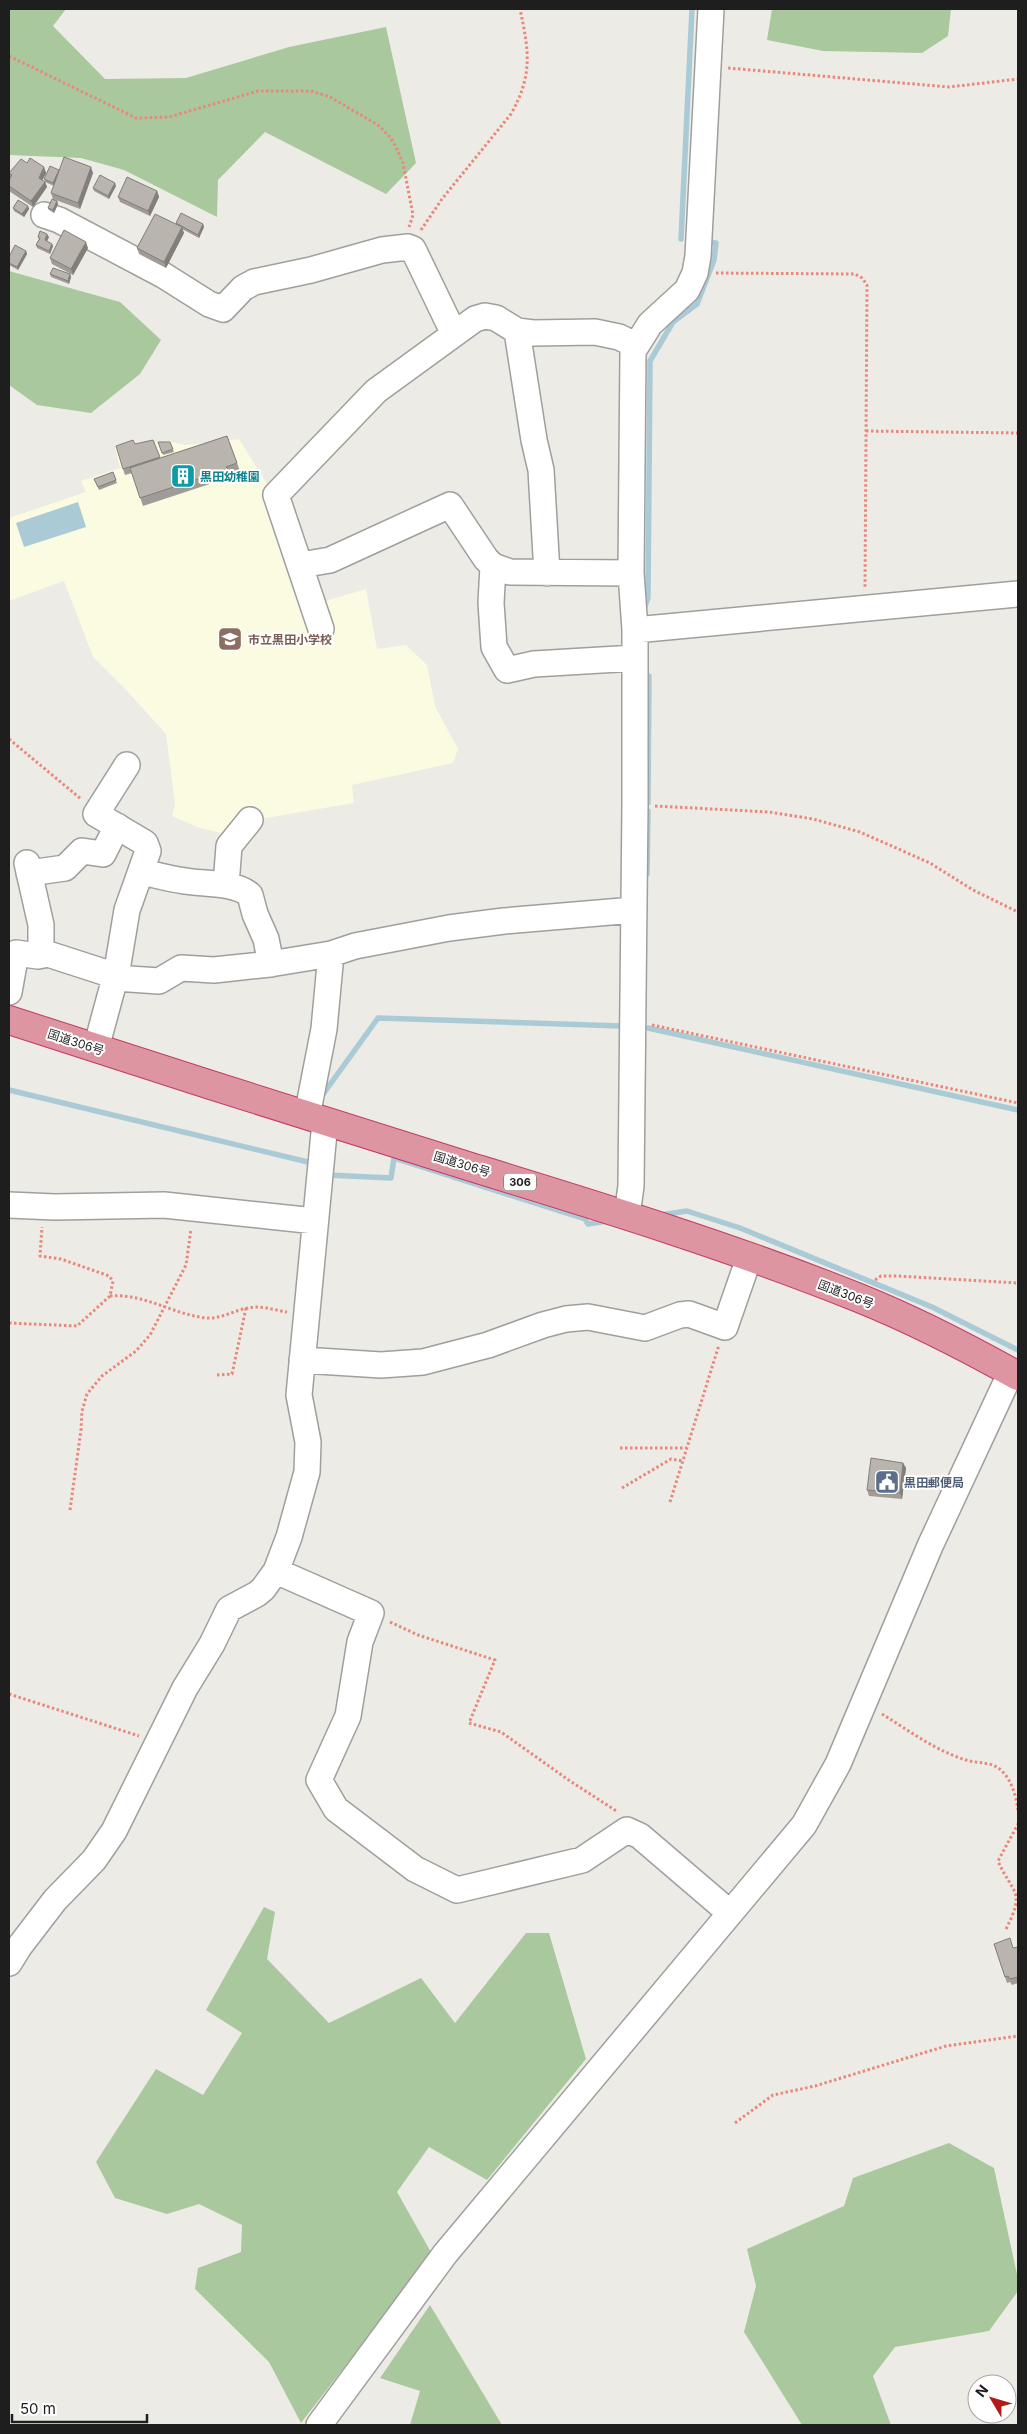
<svg xmlns="http://www.w3.org/2000/svg" width="1027" height="2434" viewBox="0 0 1027 2434" font-family="Inter,'Noto Sans JP',sans-serif">
<style>
.education{fill:#fafbe0}
.forest{fill:#aac89e}
.water{fill:#aacbd6}
.lines{fill:none;stroke-linecap:round;stroke-linejoin:round}
.stream{stroke:#aacbd6;stroke-width:5.5}
.minor-casing{stroke:#9f9f9f;stroke-width:28}
.highway-casing{stroke:#c43966;stroke-width:30}
.path{stroke:#e9887a;stroke-width:3;stroke-dasharray:2.5 2.5;stroke-linecap:butt}
.minor{stroke:#fff;stroke-width:25}
.highway{stroke:#dc95a1;stroke-width:28}
.wall{fill:#a09b96}
.shaded-wall{fill:#827e7a}
.building{fill:#bab4ae;stroke:#827e7a}
.labels{text-anchor:middle;dominant-baseline:central;stroke-width:4;stroke-linejoin:round;paint-order:stroke}
.shield{fill:#fff;stroke:#626262;stroke-width:1}
.shield-label{font-size:11px;font-weight:bold;fill:#1e1e1e}
.culture-label{font-size:12px;font-weight:bold;fill:#0d838f;stroke:#fff;text-anchor:start}
.education-label{font-size:12px;font-weight:bold;fill:#785e54;stroke:#fff;text-anchor:start}
.street-label{font-size:12px;fill:#1e1e1e;stroke:#fff}
.service-label{font-size:12px;font-weight:bold;fill:#4e5e75;stroke:#fff;text-anchor:start}
</style>
<rect width="100%" height="100%" fill="#edebe5"/>
<path class="education" d="M239 439 269 487 322 602 366 589 377 649 406 645 427 665 435 706 458 749 453 763 352 785 354 803 260 819 225 834 197 827 172 816 175 804 166 734 128 692 93 657 64 581 9 601V518L86 492 81 481 120 468 115 447 132 443 173 442 186 445Z"/>
<path class="forest" d="M9 9H66L53 26 105 79 186 78 289 47 386 27 416 163 386 194 265 132 218 180 217 217 124 170 81 158 9 155Z
M772 9H951L948 36 922 53 823 51 767 40Z
M9 271 120 302 161 340 140 374 91 413 37 405 9 385Z
M264 1907 275 1912 267 1959 329 2023 421 1978 455 2023 526 1933H549L586 2059 487 2180 429 2147 397 2192 432 2254 301 2423 269 2362 195 2289 198 2268 241 2252 242 2225 199 2204 167 2214 115 2198 96 2162 156 2069 203 2095 242 2033 206 2010Z
M949 2143 994 2168 1018 2279V2291L989 2331 895 2347 873 2376 891 2425H802L744 2332 756 2286 747 2249 844 2206 853 2178Z
M430 2305 502 2425H410L420 2391 380 2378Z"/>
<path class="water" d="M78 502 86 527 24 547 16 523Z"/>
<g class="lines">
<path class="stream" d="M681 239 692 9
M645 606 648 598 650 361 673 322 697 304 714 260 716 243 707 242
M648 803 649 676
M647 874 648 811
M648 1028 1018 1110
M9 1090 312 1163V1159
M321 1097 378 1018 621 1026
M327 1175 391 1178 394 1158 585 1219 588 1224 608 1221
M660 1215 687 1211 740 1228 932 1307 1018 1350"/>
<defs>
<path id="minor" d="M44 215 59 220 163 275 209 304 223 309 243 288 254 282 311 270 382 250 408 247 413 249 454 334
M517 331 534 440 541 470 547 573
M301 565 330 560 450 505 486 559 493 566 510 572 631 573
M493 566 491 603 494 647 507 670 534 664 635 658
M321 629 276 495 376 391 475 319 485 316 496 318 517 331 533 333 595 332 619 337 635 345
M635 630 1018 594
M27 863 41 925V955
M142 872C156 875 170 879 185 881 203 884 235 882 250 895L255 914 266 939 271 964
M29 873 65 868 82 851 103 854 117 826
M226 885 229 846 250 820
M116 976 127 910 148 851 145 843 96 814 127 765
M9 992 16 953 38 956 48 954 116 976 115 978 159 981 181 968 214 970 270 964 331 954 355 946 449 928 504 921 634 910
M96 1048 115 978
M307 1116 324 1029 331 954
M9 1205 55 1207 164 1205 315 1221
M627 1215 631 1186 635 806V630L631 573 633 351 650 324 687 290 695 273 698 256 711 9
M302 1360 381 1365 423 1362 488 1345 543 1325 566 1319 588 1317 645 1328 680 1315 689 1314 725 1327 749 1258
M276 1571 371 1613 360 1642 348 1716 319 1780 336 1809 415 1869 457 1890 582 1860 627 1830 640 1836 730 1913
M9 1963 19 1947 55 1900 94 1860 114 1831 185 1688 212 1644 229 1609 257 1594 263 1589 276 1571 289 1537 307 1472 308 1442 299 1395 325 1122
M319 2425 445 2254 804 1825 838 1764 930 1546 1011 1372"/>
<path id="highway" d="M9 1020C163 1070 316 1119 471 1167 601 1207 732 1247 859 1298 914 1320 966 1347 1018 1376"/>
</defs>
<use href="#minor" class="minor-casing"/>
<use href="#highway" class="highway-casing"/>
<path class="path" d="M9 56 136 118 169 117 258 91H311L330 97 378 125 390 137 396 147 403 163 413 215 409 227
M728 68 949 87 1018 79
M421 230 442 199 511 114C533 75 529 51 520 9
M716 273 855 274 862 278 867 285 865 588
M866 431 1018 433
M9 739 81 799
M655 806 769 812 813 819 860 832 930 863 973 890 1018 912
M652 1025 1018 1103
M875 1280 881 1276H897L1018 1283
M110 1296C144 1293 174 1315 207 1318 221 1319 235 1310 248 1308 261 1305 274 1310 287 1312
M9 1323 77 1326 110 1296 113 1281 109 1276 61 1259 40 1256 42 1227
M217 1375 232 1374 246 1308
M620 1448H687
M622 1488 671 1459 683 1461
M670 1502 719 1345
M70 1510 81 1430 82 1411 87 1394 102 1376 136 1351 150 1335 186 1265 191 1229
M390 1622 418 1635 495 1660 469 1723 501 1732 570 1781 618 1812
M9 1694 139 1736
M882 1714C908 1730 936 1751 966 1760 979 1764 992 1761 1002 1771 1012 1781 1016 1796 1018 1810
M1006 1929C1026 1890 1013 1895 998 1861L1018 1824
M735 2123 773 2095 815 2086 946 2046 1018 2036"/>
<use href="#minor" class="minor"/>
<use href="#highway" class="highway"/>
</g>
<path class="wall" d="M27 163 44 167 46 173 42 180 45 182 47 187 33 207 9 191V180L10 177 9 173Z
M59 171 93 173 80 209 53 199 51 193 54 186 45 182 44 179Z
M116 186 109 199 94 191 93 188Z
M157 191 159 197 150 216 120 202 118 197Z
M57 201 58 204 54 213 49 210 48 208Z
M28 206 29 209 24 217 14 211 13 208Z
M176 223 203 224 204 227 199 238 182 229 184 233 166 268 139 254 137 248 176 225Z
M38 237H49L47 241 52 244 53 246 50 254 37 248 36 245 39 239Z
M88 248 73 275 52 264 50 258Z
M26 251 27 254 18 270 9 265V257Z
M50 274H70L71 277 69 284 51 277Z
M227 436 240 471 230 475 231 477 143 506 132 473 125 475 123 469 135 444 153 440 160 458Z
M158 442H170L174 452 163 455Z
M113 472 117 483 99 490 94 479Z
M903 1463 906 1468 902 1499 869 1496 867 1490Z
M994 1944 1014 1948 1018 1947V1983L1012 1985 1010 1982 1007 1983Z"/>
<path class="shaded-wall" d="M44 167 46 173 41 183 39 178Z
M91 167 93 173 80 209 78 203Z
M59 170 60 173 54 186 53 183Z
M45 182 47 187 33 207 31 201Z
M115 183 116 186 109 199 108 196Z
M157 191 159 197 150 216 148 211Z
M57 201 58 204 54 213 53 210Z
M28 206 29 209 24 217 22 214Z
M203 224 204 227 199 238 198 235Z
M182 227 184 233 166 268 164 262Z
M47 234 49 237 46 243 45 240Z
M86 242 88 248 73 275 71 269Z
M52 244 53 246 50 254 49 251Z
M26 251 27 254 18 270 17 267Z
M70 274 71 277 69 284 68 281Z
M903 1463 906 1468 902 1499 900 1493Z"/>
<path class="building" d="M64 157 91 167 78 203 51 193Z
M30 158 44 167 39 178 45 182 31 201 9 186V180L12 175 9 173 21 159 27 163Z
M50 166 59 170 53 183 44 179Z
M100 175 115 183 108 196 93 188Z
M127 177 157 191 148 211 118 197Z
M52 199 57 201 53 210 48 208Z
M18 200 28 206 22 214 13 208Z
M181 213 203 224 198 235 176 223Z
M155 214 182 227 164 262 137 248Z
M64 230 86 242 71 269 50 258Z
M40 231 47 234 45 240 52 244 49 251 36 245 40 238 38 237Z
M15 245 26 251 17 267 9 263V257Z
M53 268 70 274 68 281 50 274Z
M227 436 237 463 226 467 228 469 140 498 130 468Z
M133 440 135 444 153 440 160 457 123 469 116 446Z
M158 442H170L173 449 162 453Z
M113 472 116 480 98 487 94 479Z
M871 1458 903 1463 900 1493 867 1490Z
M1010 1938 1013 1948 1018 1947V1977L1010 1979 1008 1976 1005 1977 994 1944Z"/>
<defs>
<symbol id="building-square" viewBox="-11 -11 22 22"><rect x="-9" y="-9" width="18" height="18" rx="4" fill="#0f9aa8" stroke="#fff"/><path d="M-4-6H4V6H1V3H-1V6H-4ZM-2.5-4.3h1.7v1.8h-1.7ZM.8-4.3h1.7v1.8H.8ZM-2.5-1h1.7V.8h-1.7ZM.8-1h1.7V.8H.8Z" fill="#fff"/></symbol>
<symbol id="school-square" viewBox="-11 -11 22 22"><rect x="-9" y="-9" width="18" height="18" rx="4" fill="#8d6e63" stroke="#fff"/><path d="M0-5L7-2L0 1L-7-2ZM-4 1L0 2.5L4 1V4Q0 6-4 4Z" fill="#fff"/></symbol>
<symbol id="civic-square" viewBox="-11 -11 22 22"><rect x="-9" y="-9" width="18" height="18" rx="4" fill="#5c6f8a" stroke="#fff"/><path d="M-.6-6.5H3V-4.5H.6V-3L4-1V1h2V6H-6V1h2V-1L-.6-3ZM-1.2 2.5V6h2.4V2.5Z" fill="#fff"/></symbol>
</defs>
<g fill-rule="evenodd">
<use href="#building-square" x="169" y="462" width="28" height="28"/>
<use href="#school-square" x="216" y="625" width="28" height="28"/>
<use href="#civic-square" x="873" y="1468" width="28" height="28"/>
</g>
<g class="labels">
<rect class="shield" x="504" y="1173.5" width="32" height="17" rx="4"/>
<g class="shield-label">
<text x="520" y="1182">306</text>
</g>
<g class="culture-label">
<text x="200" y="476">黒田幼稚園</text>
</g>
<g class="education-label">
<text x="248" y="639">市立黒田小学校</text>
</g>
<g class="street-label">
<text transform="translate(76 1042) rotate(18)">国道306号</text>
<text transform="translate(462 1164) rotate(17)">国道306号</text>
<text transform="translate(846 1294) rotate(21)">国道306号</text>
</g>
<g class="service-label">
<text x="904" y="1482">黒田郵便局</text>
</g>
</g>
<rect width="1027" height="2434" fill="none" stroke="#1e1e1e" stroke-width="20"/>
<g transform="translate(992 2399) rotate(308)"><circle r="24" fill="#ffffff" stroke="#a5a5a5"/>
<path d="M0-4L9 19L0 12L-9 19Z" fill="#b31b18"/>
<text y="-8" font-size="14" font-weight="bold" text-anchor="middle" fill="#1e1e1e">N</text>
</g>
<path d="M12 2414v8h135v-8" fill="none" stroke="#1e1e1e" stroke-width="2.5"/>
<text x="20" y="2414" font-size="15" fill="#1e1e1e" stroke="#ffffff" stroke-width="4" paint-order="stroke">50 m</text>
</svg>
